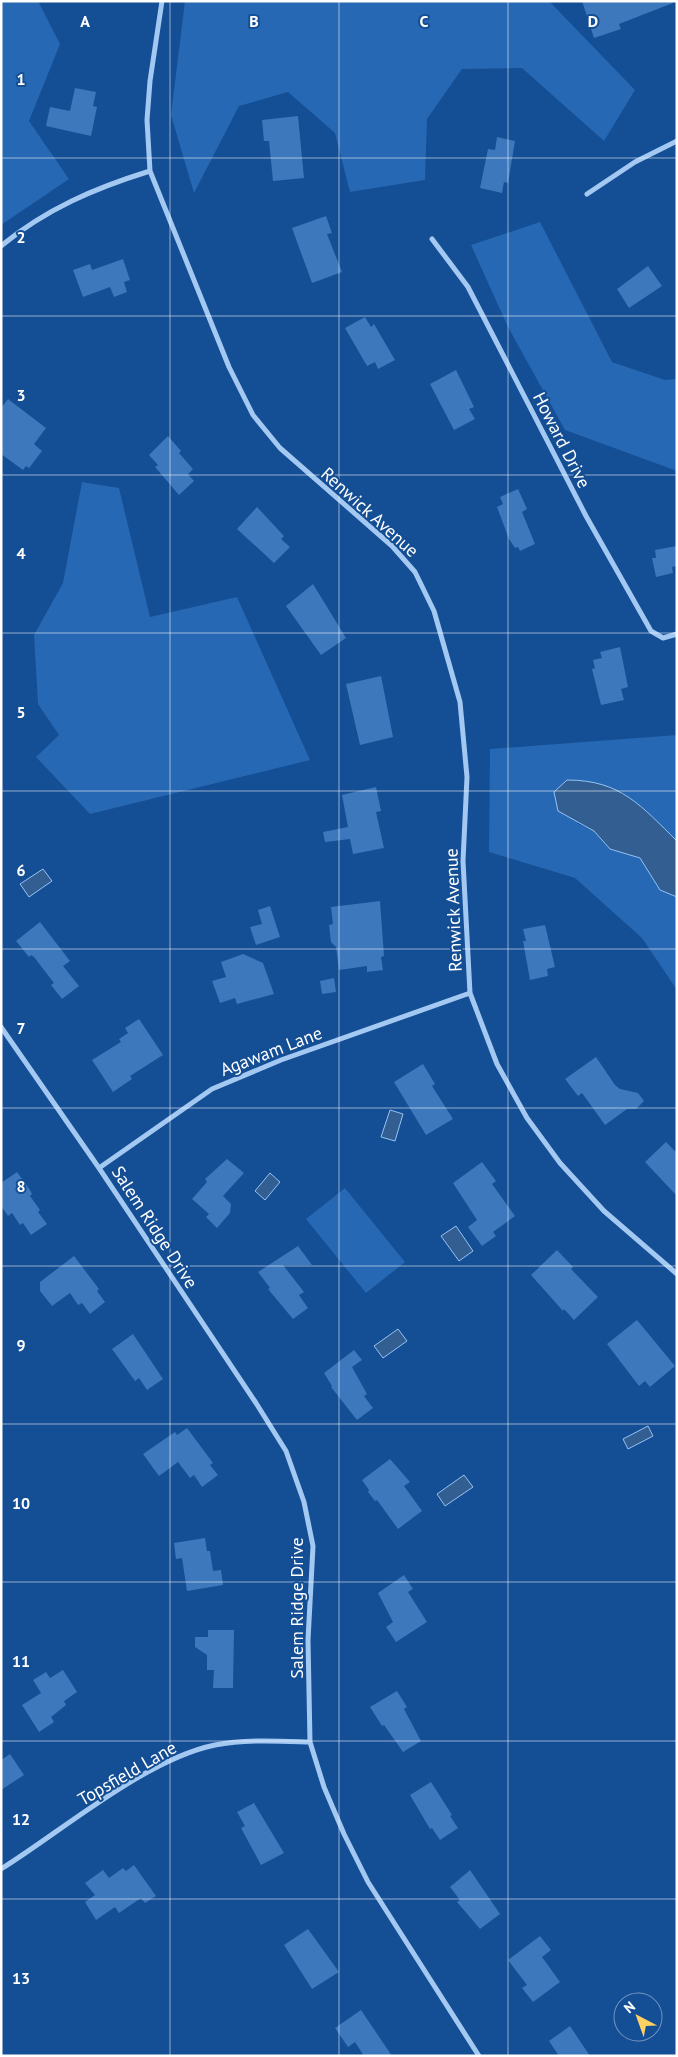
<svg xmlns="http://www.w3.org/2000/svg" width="678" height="2057" viewBox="0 0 678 2057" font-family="'PT Sans',sans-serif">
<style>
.green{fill:#2668b3}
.water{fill:#335e91;stroke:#95c3f5}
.building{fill:#3d77bc}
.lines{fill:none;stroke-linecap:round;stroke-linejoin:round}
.minor{stroke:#a3c8f2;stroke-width:5}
.grid{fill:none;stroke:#fff;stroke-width:1;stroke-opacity:0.55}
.labels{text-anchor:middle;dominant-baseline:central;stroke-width:4;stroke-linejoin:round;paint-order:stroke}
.street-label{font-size:18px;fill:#fff;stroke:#144e94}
.grid-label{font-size:16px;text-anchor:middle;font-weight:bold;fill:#fff;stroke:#144e94;stroke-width:4;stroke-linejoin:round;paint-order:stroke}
</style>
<rect width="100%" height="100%" fill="#144e94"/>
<path class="green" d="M1 1H38L60 44 29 121 69 179 1 225Z
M185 1H549L635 90 604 141 522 68 462 69 427 119 425 180 350 192 335 133 288 92 239 106 194 193 171 115Z
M540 222 612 362 665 380 677 379V471L565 430 508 327 471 245Z
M82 482 119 488 150 617 237 597 310 760 90 814 36 757 59 735 38 704 34 635 63 583Z
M677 735V841L647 812 620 791 577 823 594 831 610 849 640 858 660 890 677 897V990L642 938 575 878 489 852 490 749Z
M345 1188 405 1262 366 1293 306 1219Z"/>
<path class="water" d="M567 780C621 780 641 806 677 841V897L660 890 640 858 610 849 594 831 558 811 554 792Z
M43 869 52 881 29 897 20 884Z
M390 1110 403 1114 395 1141 381 1137Z
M270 1173 280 1182 265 1200 255 1191Z
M456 1226 473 1251 459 1261 441 1236Z
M398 1329 407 1341 383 1358 374 1346Z
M648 1426 653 1436 628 1449 623 1439Z
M464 1475 473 1487 445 1506 437 1494Z"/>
<path class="building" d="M582 1H672L673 3 619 24 621 29 594 38Z
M75 88 96 92 93 106 97 107 91 136 46 126 50 107 70 111Z
M298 116 304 178 273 181 269 141H264L262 120Z
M497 137 515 141 508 183 504 182 502 193 480 188 488 149 495 150Z
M326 216 332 233 327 234 342 272 312 283 292 228Z
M123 259 130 280 124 282 127 292 114 297 110 287 83 297 73 270 90 264 92 270Z
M648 266 662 286 629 308 617 289Z
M365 317 371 327 374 324 395 360 378 369 375 362 367 366 345 328Z
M456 370 474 407 469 409 475 419 454 430 430 384Z
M8 399 46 428 34 444 42 451 29 468 26 466 23 470 1 454V408Z
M168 436 181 451 179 453 193 469 188 474 194 481 179 495 155 467 158 465 149 455Z
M518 489 527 509 522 512 535 544 520 551 518 547 515 548 509 539 497 507 503 504 500 497Z
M257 507 284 536 281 539 290 547 274 563 237 529Z
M677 546V566L672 567 673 573 656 577 652 558H656L655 550Z
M313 584 346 638 321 655 286 606Z
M620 647 628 687 621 689 624 700 601 705 592 669 595 668 593 660 602 658 600 652Z
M381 676 393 737 360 745 346 684Z
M376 787 381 811 376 812 384 848 353 854 350 839 325 842 323 832 348 827 342 795Z
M380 901 384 956 381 957 383 970 367 972V966L339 970 336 947 331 942 329 925 333 924 331 907Z
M270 906 280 937 256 945 250 927 262 924 258 910Z
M40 922 70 961 63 966 79 986 62 999 51 985 54 983 34 957 31 955 29 957 16 941Z
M545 925 555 967 547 969 548 976 530 980 523 941H526L523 929Z
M243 954 263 963 274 994 237 1004 235 998 220 1003 212 981 226 977 221 962Z
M334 978 336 992 322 994 320 981Z
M139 1019 163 1055 130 1076 132 1079 113 1092 92 1060 121 1042 119 1039 128 1033 125 1028Z
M596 1057 615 1085 620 1089 638 1093 644 1101 636 1109H627L605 1125 582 1093 578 1096 565 1079Z
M423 1064 435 1084 432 1086 453 1119 426 1135 394 1082Z
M666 1142 677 1153V1196L645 1162Z
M227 1159 244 1173 223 1196 231 1204 230 1213 217 1228 206 1217 209 1214 192 1199 207 1182 205 1179Z
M482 1162 496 1181 492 1184 515 1216 493 1232 496 1236 482 1246 468 1227 477 1220 453 1183Z
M17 1172 30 1190 32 1194 30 1196 40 1210 38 1212 47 1224 31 1235 23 1223 20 1225 12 1213 8 1216 1 1206V1183Z
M298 1246 312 1265H283L304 1292 299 1295 308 1308 293 1319 268 1289 270 1288 258 1272Z
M557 1250 573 1267 571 1269 598 1297 574 1320 564 1309 563 1311 531 1275Z
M74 1256 99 1289 97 1291 105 1302 90 1314 82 1303 78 1305 70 1293 52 1306 40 1291V1282Z
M637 1320 675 1366 650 1387 645 1381 639 1386 607 1344Z
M133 1334 163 1379 147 1390 139 1378 135 1381 112 1349Z
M354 1350 362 1360 352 1367 367 1394 364 1396 373 1408 357 1420 331 1387 332 1386 324 1373Z
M187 1428 213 1463 210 1465 218 1475 202 1487 194 1475 190 1478 178 1462 159 1476 143 1454 175 1432 177 1435Z
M390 1459 410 1482 404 1486 422 1511 398 1529 377 1500 375 1501 368 1492 369 1490 362 1480Z
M205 1538 207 1551H210L213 1571 221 1570 223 1585 187 1591 182 1558 176 1559 174 1543Z
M404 1575 413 1589 408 1592 427 1622 396 1642 386 1627 393 1622 378 1593Z
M208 1630H234L233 1688H213L214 1670H207V1655L195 1647V1637H208Z
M63 1670 77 1692 64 1701 66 1705 51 1717 54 1722 39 1732 22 1705 41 1693 33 1680 46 1672 50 1678Z
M397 1691 407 1707 404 1709 421 1741 403 1752 384 1725 382 1726 370 1707Z
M10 1754 24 1775 1 1790V1760Z
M431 1782 452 1815 450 1816 458 1828 440 1840 432 1828 430 1829 410 1795Z
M254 1803 284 1853 261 1865 241 1828 245 1826 237 1812Z
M134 1865 156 1896 145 1903 141 1898 119 1913 115 1907 96 1920 85 1902 95 1895 85 1883 103 1870 109 1878 123 1868 126 1871Z
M470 1870 500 1914 480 1929 457 1902 460 1900 450 1887Z
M308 1929 339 1972 312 1989 284 1945Z
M540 1936 551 1950 542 1957 560 1982 533 2002 522 1988 527 1985 508 1960Z
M361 2010 392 2056H364L355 2042 348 2047 335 2028Z
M570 2026 590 2056H559L549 2041Z"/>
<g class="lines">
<path class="minor" d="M162 1 150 81 147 120 150 171 229 367 253 415 280 448 392 546 415 572 434 611 460 702 467 777 463 861 470 993 497 1064 527 1118 560 1163 604 1211 677 1274
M587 194 635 162 677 141
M432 239 468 287 586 516 651 631 663 638 677 634
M1 246C46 209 95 188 150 171
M1 1027 99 1168 256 1403 286 1451 304 1502 313 1546 308 1640 310 1742 324 1787 344 1834 368 1882 479 2056
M99 1168 212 1089 281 1060 470 993
M1 1869C62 1831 146 1759 215 1745 246 1739 279 1741 310 1742"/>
</g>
<path class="grid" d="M170 1V2056M339 1V2056M508 1V2056M1 158H677M1 316H677M1 475H677M1 633H677M1 791H677M1 949H677M1 1108H677M1 1266H677M1 1424H677M1 1582H677M1 1741H677M1 1899H677"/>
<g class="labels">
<g class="street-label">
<text transform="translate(562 440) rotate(63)">Howard Drive</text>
<text transform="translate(370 512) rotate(42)">Renwick Avenue</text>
<text transform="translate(453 910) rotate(-92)">Renwick Avenue</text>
<text transform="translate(271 1051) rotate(-21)">Agawam Lane</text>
<text transform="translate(155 1227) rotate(57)">Salem Ridge Drive</text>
<text transform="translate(296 1608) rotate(-90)">Salem Ridge Drive</text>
<text transform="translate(127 1773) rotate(-30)">Topsfield Lane</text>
</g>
</g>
<g class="grid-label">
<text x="85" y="27">A</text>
<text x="254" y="27">B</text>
<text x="424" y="27">C</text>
<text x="593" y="27">D</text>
<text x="21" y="85">1</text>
<text x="21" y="243">2</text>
<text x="21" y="401">3</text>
<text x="21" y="559">4</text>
<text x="21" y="718">5</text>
<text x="21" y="876">6</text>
<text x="21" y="1034">7</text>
<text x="21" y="1192">8</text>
<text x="21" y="1351">9</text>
<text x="21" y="1509">10</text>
<text x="21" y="1667">11</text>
<text x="21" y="1825">12</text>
<text x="21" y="1984">13</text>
</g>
<rect width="678" height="2057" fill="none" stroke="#ffffff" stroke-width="5"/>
<g transform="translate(638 2017) rotate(319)"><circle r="24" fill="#144e94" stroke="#7295bf"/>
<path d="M0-4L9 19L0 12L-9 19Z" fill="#ffd064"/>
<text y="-8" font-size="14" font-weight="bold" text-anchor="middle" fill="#ffffff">N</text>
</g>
</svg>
